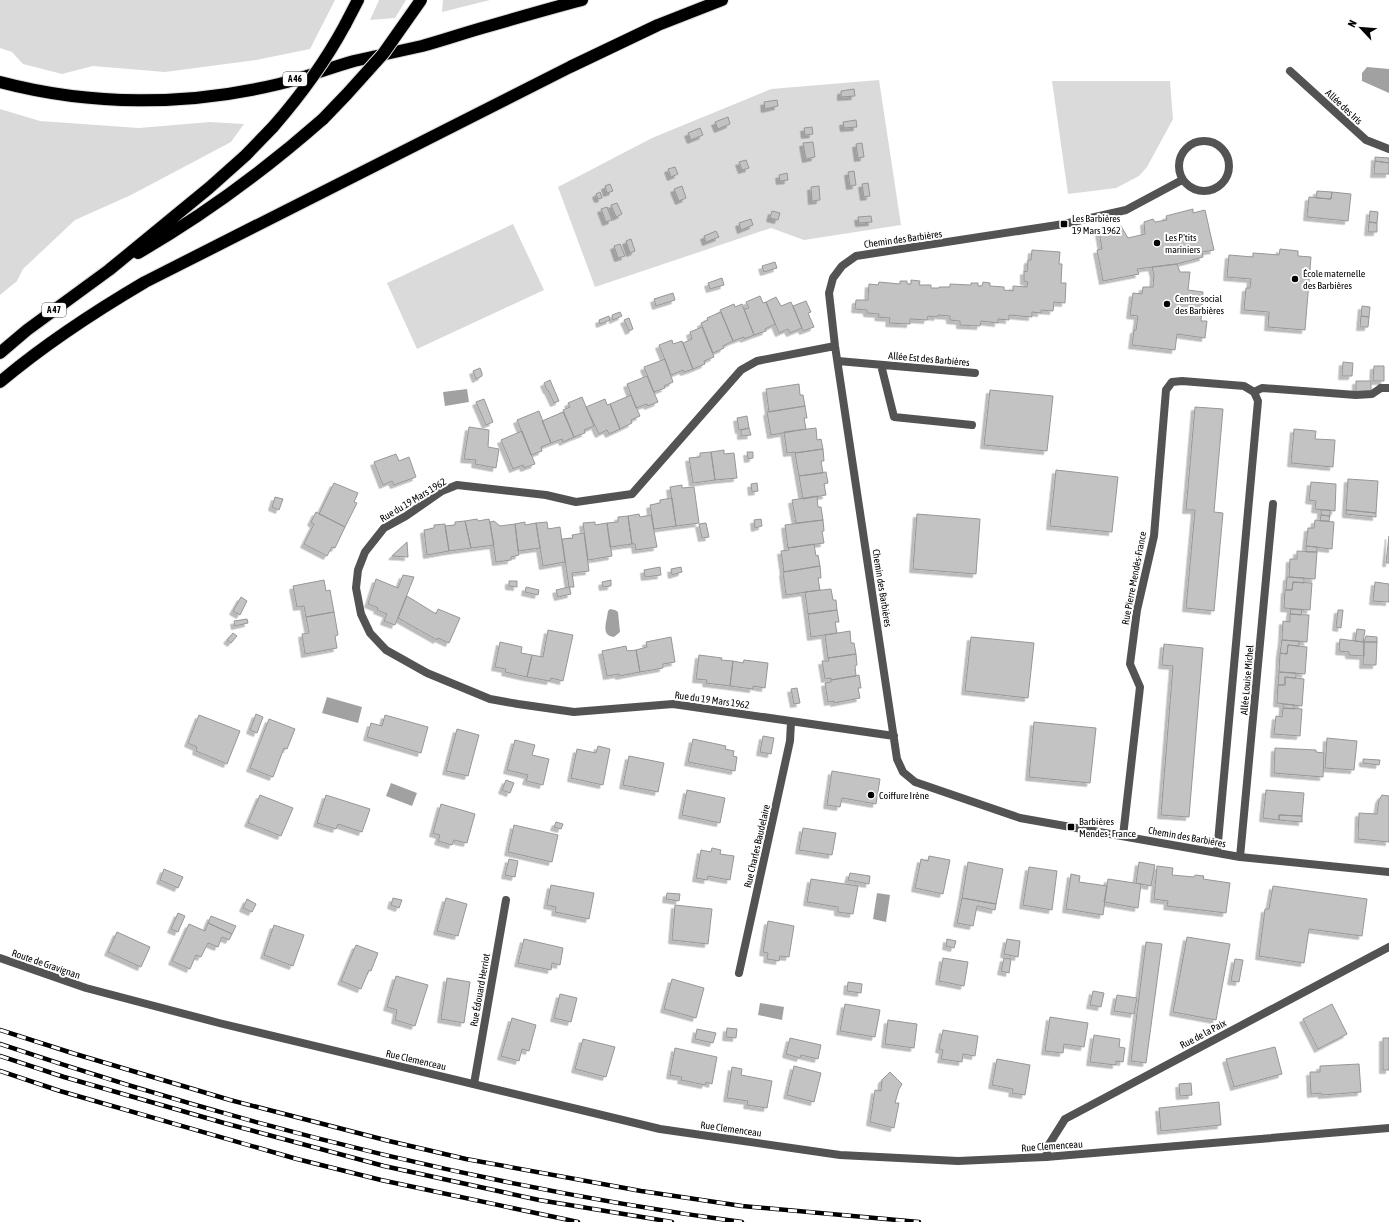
<svg xmlns="http://www.w3.org/2000/svg" width="1389" height="1222" viewBox="0 0 1389 1222" font-family="'Asap Condensed',sans-serif">
<style>
.green{fill:#dadada}
.water{fill:#a1a1a1}
.building{fill:#c3c3c3;stroke:#979797;filter:url(#shadow)}
.lines{fill:none;stroke-linecap:round;stroke-linejoin:round}
.motorway-casing{stroke:#dbdbdb;stroke-width:14}
.pedestrian{stroke:#535353;stroke-width:8}
.minor{stroke:#535353;stroke-width:8}
.tertiary{stroke:#535353;stroke-width:8}
.motorway{stroke:#000;stroke-width:12}
.rail-casing{stroke:#000;stroke-width:4.5}
.rail{stroke:#fff;stroke-width:3;stroke-dasharray:9;stroke-linecap:butt}
.motorway-bridge-casing{stroke:#dbdbdb;stroke-width:14;stroke-linecap:butt}
.motorway-bridge{stroke:#000;stroke-width:12}
.poi-dot{fill:#000;stroke:#fff;stroke-width:1.5}
.labels{text-anchor:middle;dominant-baseline:central;stroke-width:4;stroke-linejoin:round;paint-order:stroke}
.shield{fill:#fff;stroke:#4c4c4c;stroke-width:1}
.shield-label{font-size:9px;font-weight:bold;fill:#000}
.street-label{font-size:10px;fill:#000;stroke:#fff}
.poi-label{font-size:10px;fill:#000;stroke:#fff;text-anchor:start}
</style>
<defs>
<filter id="shadow"><feDropShadow dx="-3.5" dy="3.5" stdDeviation="0" flood-color="#0004"/></filter>
</defs>
<rect width="100%" height="100%" fill="#fff"/>
<path class="green" d="M0 0H335L310 49 256 60 165 72 93 66 62 74 23 64 12 52 0 48Z
M379 0H406L395 18 370 20Z
M443 0H490L442 12Z
M879 80 901 225 804 240 771 228 595 287 558 187 652 138 771 89Z
M1052 81H1170L1173 119 1147 167 1139 176 1116 188 1068 194Z
M0 109 40 121 139 128 210 122 244 124 231 142 131 195 75 220 23 269 17 281 0 295Z
M513 224 544 290 417 349 387 283Z"/>
<path class="water" d="M1367 67 1389 69V93L1362 81V73Z
M467 389 469 402 445 406 443 392Z
M610 609 615 610 618 612 620 632 614 637C600 636 607 621 608 611Z
M327 697 362 707 358 723 322 713Z
M391 783 417 793 412 806 386 796Z
M877 893 890 895 886 922 873 919Z
M760 1003 784 1007 782 1020 758 1015Z"/>
<path class="building" d="M854 89 855 96 841 97V91Z
M777 100 778 106 765 109 764 102Z
M728 117 730 124 718 129 715 122Z
M856 120 857 127 844 128 843 122Z
M812 127 813 134 805 135 804 128Z
M700 128 703 135 691 140 688 133Z
M813 142 815 157 806 159 803 143Z
M862 143 864 157 858 158 856 144Z
M1375 157 1389 158V163L1375 161Z
M746 160 749 168 742 170 739 162Z
M1375 161 1389 163V174H1374Z
M675 167 678 174 671 177 668 169Z
M854 171 856 185 850 186 848 172Z
M787 173 788 180 780 181 779 175Z
M868 183 870 196 864 197 862 184Z
M610 184 613 191 607 193 605 186Z
M682 186 686 198 679 201 674 189Z
M819 186 820 200 812 201 811 187Z
M1317 191 1332 192 1331 199 1316 198Z
M600 192 602 198 598 199 596 194Z
M1332 192 1351 194 1348 221 1307 217 1309 197 1331 199Z
M617 203 622 214 616 217 611 205Z
M607 207 612 220 606 222 601 209Z
M1193 209V213L1205 210 1214 250 1202 252 1203 257 1177 264 1137 269 1139 274 1103 281 1097 250 1102 249 1099 231 1121 226 1128 238 1145 234 1144 222 1153 219 1155 222 1167 220 1166 216Z
M772 211 780 213 778 220 770 218Z
M1370 211 1378 212 1377 223 1369 222Z
M871 216 872 222 859 223 858 217Z
M751 219 753 225 741 230 739 223Z
M1369 222 1377 223V232H1368Z
M716 231 719 237 706 242 704 236Z
M631 239 635 251 630 253 626 241Z
M620 244 625 256 618 258 614 246Z
M1280 249 1298 251V256L1311 257 1305 330 1268 327 1269 312 1244 310 1246 288H1250L1251 279 1227 277 1229 255 1253 257V253L1279 255Z
M1032 250 1060 252 1059 264H1062L1061 283H1066L1065 303 1054 302 1053 311 1041 310V313L1032 312V317L1009 315V320L998 319V323L981 321 980 326 960 325V321L950 320V316L938 315 937 317 928 316 927 320 910 319V324L889 323 890 318 878 317 879 314 867 313V310L855 309 856 300H868L869 284 878 285 879 282 900 284V281H907V284H911V280L920 281 919 285H931V288H939V287H950V284L971 285V283H978V286H982L983 282 990 283V286L1004 287V290L1013 291V286L1027 287 1028 282 1024 281V271L1027 272 1028 260H1031Z
M775 262 777 268 764 272 762 266Z
M1177 264 1180 272H1190L1188 290 1203 292 1201 321H1207L1205 338 1177 334 1175 350 1132 345 1134 330H1136L1138 316 1130 315 1133 293 1142 294 1143 287H1153L1154 275 1152 267Z
M722 278 724 285 710 289 708 283Z
M673 293 675 300 656 306 654 299Z
M760 296 763 303 766 302 775 324 765 329 766 331 754 335 744 309 749 308 746 302Z
M776 297 781 306 791 302 802 328 790 333 788 329 779 333 766 302Z
M806 301 811 312 808 313 814 327 803 331 793 306Z
M734 304 735 307 742 304 754 335 744 339V337L733 341 720 310Z
M1362 306 1370 307 1369 317 1361 316Z
M620 312 622 316 613 320 612 315Z
M721 312 733 341 723 346 724 348 713 353 701 323 708 320 707 318Z
M609 316 610 320 600 324 599 320Z
M1361 316 1369 317 1368 327H1360Z
M629 318 633 329 629 331 624 320Z
M702 327 714 357 704 361 705 364 693 369 683 343 692 339 690 332Z
M672 340 673 344 682 341 693 369 684 372 683 370 671 375 659 345Z
M665 359 673 382 664 386 665 388 654 392 644 367Z
M1343 362 1353 363 1352 376H1342Z
M1374 366H1384V381H1373Z
M480 368 482 373V376L476 379 473 371Z
M647 376 658 402 648 406 647 404 636 408 627 384Z
M550 380 559 401 554 403 548 390H547L544 383Z
M1356 381H1371V392H1356Z
M799 384 800 395H803L805 406 769 412 766 389Z
M990 390 1053 396 1047 451 984 445Z
M631 395 640 416 631 420 632 423 620 429 610 404Z
M582 397 594 426 584 430 585 433 574 437 563 410 570 407 568 403Z
M484 399 493 422 486 425 476 402Z
M605 399 607 405 610 404 620 429 609 434 607 430 599 434 586 407Z
M805 406 807 418H804L806 429 771 435 767 412Z
M1195 407 1223 409 1214 512 1223 513 1214 611 1186 608 1195 510H1186Z
M539 411 551 443 541 447 542 451 531 455 517 420Z
M563 412 574 437 563 442 562 439 551 443 542 421Z
M747 416 749 428 739 430 737 418Z
M469 427 489 430 488 447 499 449 496 468 475 464 476 460 464 459Z
M749 428 751 435 741 436V430Z
M816 428 817 440 821 439 823 449 795 453V452L787 453 784 432Z
M1294 429 1316 431 1315 439 1335 440 1333 467 1291 463Z
M522 431 535 464 524 468 523 465 513 469 501 440Z
M823 449 824 461H821L823 473 799 476 795 453Z
M724 450V454L734 453 737 478 715 480 711 452Z
M711 452 715 480 693 483 689 458 700 457V453Z
M747 452H753V458L748 459Z
M396 454 399 461 409 457 416 477 394 485 392 481 383 485 374 462Z
M1056 470 1118 477 1112 532 1050 526Z
M826 472 828 483 824 484 826 495 803 499 799 476Z
M1348 479 1378 481 1376 513 1346 510Z
M1311 482 1336 484 1335 511 1315 509 1316 501 1309 500Z
M334 483 358 493 354 502 357 503 345 527 319 514Z
M757 483 758 491 752 492 751 484Z
M682 485V488L694 487 699 523 676 526 670 487Z
M817 496 818 507H821L823 520 796 523 792 500Z
M275 497 283 499 279 510 272 507Z
M672 498 676 526 654 529 650 505 660 503V500Z
M1321 510H1330V516L1321 515Z
M1346 510 1376 513V517L1346 514Z
M316 512 345 527 335 548 332 547 327 556 304 544 314 524 311 522Z
M639 514 640 517 651 515 657 547 636 550 635 544H632L628 516Z
M917 514 980 519 976 574 913 569Z
M1321 515 1330 516 1329 521H1320Z
M628 516 632 544 610 547 607 523 618 522V517Z
M477 519 478 521 489 519 494 545 471 548 465 521Z
M761 519 762 526 755 528 754 520Z
M823 520 824 531H822L824 543 788 548 785 525Z
M1315 520 1334 522 1332 549 1306 546 1308 528H1314Z
M465 521 471 548 449 551 445 526 455 525V522Z
M494 521 500 526 515 524 519 555 511 557V560L496 562 490 522Z
M525 522V525L536 523 540 548 518 551 515 524Z
M547 522 548 529 560 527 565 562 543 566 536 523Z
M595 522V525L607 523 612 556 588 560 583 523Z
M706 523 709 537 702 538 699 524Z
M445 524 449 551 427 555 424 530 434 528V525Z
M584 533 589 571 572 573 574 587H569L562 539 573 538 572 535Z
M1389 536V563H1386Z
M407 542 408 557 392 556Z
M814 544 816 556 818 555 820 566 784 572 781 551 789 550 788 548Z
M1306 546 1317 547V552H1306Z
M1297 551 1317 552 1315 579 1289 577 1290 559H1297Z
M820 566 821 578H818L820 590 786 595 783 572Z
M660 567 661 575 645 577 644 570Z
M681 567 682 572 672 575 671 569Z
M403 575 414 577 395 625 384 621 387 614 377 610 378 608 368 604 376 579 398 588Z
M1287 577 1304 578V583L1293 582 1292 590H1286Z
M324 580 326 591 330 590 334 612 306 617 304 606 297 607 293 586Z
M611 580V586L603 587 602 582Z
M509 581H517V587L509 586Z
M1293 582 1312 583 1310 610 1284 608 1285 590H1292Z
M1375 582 1389 584V602L1373 601Z
M526 587 539 590 538 595 525 592Z
M569 587 571 594 558 597 556 590Z
M831 589 833 600H836L837 610 808 614 805 592Z
M407 596 436 614 438 609 460 618 449 643 438 638 437 640 398 618Z
M241 597 247 601 240 615 233 611Z
M1291 609 1302 610 1301 615 1290 614Z
M837 610 839 622H835L837 633 811 637 808 614Z
M1338 610H1343L1341 628 1336 627Z
M334 612 338 635 335 636 337 648 305 654 302 634 309 633 306 617Z
M1290 614 1309 615 1307 642 1282 640 1283 621 1290 622Z
M247 619 248 623 235 626 234 621Z
M1357 629 1365 630 1363 642 1355 641Z
M548 630 573 635 563 681 551 678 550 681 527 677 532 655 543 657Z
M850 631 851 643H854L856 654 828 658 825 635Z
M233 633 237 636 231 643 227 640Z
M1366 636 1377 637V642H1364Z
M671 637 675 662 663 664V668L640 672 636 650 647 647 646 642Z
M971 637 1034 643 1028 698 965 691Z
M1340 639 1364 642V656L1349 655V652L1339 651Z
M1282 640 1299 641V646L1288 645 1287 654 1280 653Z
M500 642 522 647 521 653 532 655 527 677 505 672 506 669 495 667Z
M1364 642H1377L1376 665H1363Z
M1164 644 1203 648 1189 817 1161 815 1173 666 1162 665Z
M1288 645 1307 647 1305 674 1279 672 1280 653 1287 654Z
M626 646 627 651 636 650 640 672 619 676V674L607 676 602 651Z
M856 654 857 665 855 666 856 676 831 680V678L825 679 822 661H829L828 658Z
M699 655 722 658 721 660 733 661 730 686 706 683 707 680 696 679Z
M744 660 768 663 765 688 753 686V689L730 686 733 661 743 663Z
M1279 672 1296 673V678L1285 677V685H1278Z
M859 675 861 688H858L860 698 834 703V701L828 702 825 683 831 682V680Z
M1285 677 1304 679 1302 706 1277 703 1278 685H1285Z
M797 688 800 703 794 704 791 689Z
M1283 704 1294 705V709L1283 708Z
M1283 708 1302 709 1300 736 1274 734 1276 716 1282 717Z
M256 714 263 717 257 733 250 730Z
M199 715 240 731 227 764 196 751 197 747 188 743Z
M385 715 428 727 421 753 367 737 371 723 382 726Z
M269 719 295 729 287 749 284 748 273 777 250 768Z
M1034 722 1096 728 1090 783 1029 777Z
M457 729 479 735 468 776 446 771Z
M763 736 774 738 771 754 760 752Z
M1327 738 1357 741 1354 770 1325 768Z
M693 739 726 746 725 749 734 751 733 756 737 757 735 771 688 762Z
M515 740 535 745 532 755 549 759 543 785 526 781 528 775 507 770Z
M598 746 610 749 603 785 571 778 577 749 596 753Z
M1275 748 1316 750V752L1324 753 1323 777 1274 773Z
M629 756 664 763 658 792 623 785Z
M1363 759 1380 760 1379 765 1363 763Z
M832 771 880 779 876 804 842 798 840 807 827 805Z
M506 780 514 783 510 793 502 790Z
M687 790 725 798 720 823 682 815Z
M1266 790 1304 793 1302 816 1279 815V820L1263 818Z
M260 795 293 808 281 836 248 823Z
M326 795 370 809 362 832 338 824 336 829 317 823Z
M1382 795 1389 796V842L1358 839 1359 813 1377 814 1379 800Z
M441 804 475 814 467 843 454 840 452 845 438 841 440 835 433 833Z
M1279 815 1302 816V822L1279 820Z
M556 822 563 824 561 829 554 827Z
M514 825 558 835 552 862 508 852Z
M803 828 836 833 832 855 799 850Z
M712 848 721 850 720 854 734 856 730 880 708 876 707 880 696 878 701 850 711 852Z
M929 856 950 860 943 894 915 888 921 859 928 861Z
M509 859 518 861 515 877 505 875Z
M968 862 1003 869 996 904 962 898Z
M1139 862 1155 865 1151 886 1136 883Z
M1157 866 1173 868 1172 875 1194 877 1195 875 1204 876 1203 879 1230 883 1226 913 1167 906 1168 901 1154 899Z
M1029 867 1057 871 1052 910 1023 905Z
M164 869 183 877 178 888 160 880Z
M850 873 870 876 869 884 848 880Z
M1071 874 1080 876 1079 882 1107 886 1103 915 1066 909Z
M811 879 858 886 853 914 838 912V907L807 902Z
M1108 879 1141 884 1138 908 1104 902Z
M551 885 594 893 589 919 555 912 556 907 547 905Z
M1273 886 1367 899 1362 936 1309 929 1304 963 1259 956 1265 909H1269Z
M667 893 680 894 679 901 666 899Z
M393 898 402 900 399 908 391 905Z
M446 898 467 904 458 936 437 931Z
M962 898 996 904 995 910 977 906 973 926 957 923Z
M247 899 256 904 252 912 243 908Z
M675 905 712 909 708 944 672 940Z
M178 913 185 916 178 932 171 929Z
M211 916 236 926 232 934 208 923Z
M768 921 794 926 789 957 780 956 779 961 767 959 768 953 763 952Z
M208 923 232 934 229 940 222 937 218 947 208 943 201 957 196 955 190 969 172 961 189 924 205 931Z
M274 925 304 935 293 966 264 955Z
M117 932 150 947 141 967 108 952Z
M1187 937 1230 944 1216 1020 1173 1012Z
M524 939 563 948 560 965 552 963 551 970 518 963Z
M947 939 956 941 954 948 946 946Z
M1007 939 1020 941 1018 957 1004 954Z
M1146 942 1162 944 1146 1063 1131 1061Z
M356 945 378 953 371 971 369 970 361 989 341 981Z
M943 958 968 962 964 986 939 981Z
M1004 958 1011 959 1009 973 1001 971Z
M1235 959 1243 960 1239 982 1231 981Z
M396 976 428 985 415 1026 395 1020 397 1010 387 1007Z
M447 978 470 982 464 1023 441 1019Z
M672 979 704 988 696 1018 664 1009Z
M848 982 862 984 861 993 847 991Z
M1093 991 1104 993 1101 1007 1090 1005Z
M560 994 577 998 571 1022 554 1018Z
M1117 995 1137 998 1134 1014 1114 1011Z
M845 1004 880 1010 875 1037 840 1031Z
M1332 1004 1347 1034 1318 1049 1303 1019Z
M1050 1017 1088 1023 1084 1047 1064 1044 1063 1053 1045 1051Z
M512 1018 536 1025 529 1051 522 1049 519 1061 501 1056Z
M888 1020 917 1024 914 1048 885 1044Z
M727 1028 737 1029 736 1038 726 1037Z
M697 1029 716 1033 713 1043 695 1039Z
M943 1030 978 1036 975 1056 963 1054 962 1062 941 1059 943 1050 939 1049Z
M1094 1035 1120 1039 1119 1047 1125 1048 1123 1062 1116 1061V1065L1090 1062Z
M790 1038 821 1045 818 1059 801 1055 800 1058 786 1054Z
M1383 1038H1389V1070H1383Z
M583 1039 615 1047 606 1077 575 1069Z
M1275 1047 1282 1074 1234 1087 1226 1059Z
M675 1048 717 1057 712 1084 706 1082 705 1085 681 1080 682 1077 670 1075Z
M997 1059 1030 1065 1025 1095 1012 1093 1013 1089 992 1085Z
M1359 1064 1361 1092 1322 1095 1321 1093 1311 1094 1310 1072H1320V1066Z
M794 1066 821 1073 814 1102 787 1095Z
M732 1067 742 1069 741 1075 772 1081 767 1108 747 1105 748 1101 727 1098Z
M890 1072 902 1084 899 1089 895 1103H899L894 1128 870 1122 875 1090 881 1091 882 1080Z
M1191 1083 1192 1095 1180 1096 1179 1084Z
M1219 1102 1221 1125 1161 1131 1159 1108Z"/>
<g class="lines">
<defs>
<path id="motorway" d="M345 25 358 0
M0 82C91 106 187 106 279 84 304 78 329 68 354 61 377 56 400 51 422 46 444 40 467 32 489 26 520 17 551 8 582 0
M138 253C204 215 265 170 323 119
M0 353 27 330 109 270 209 188 246 155 273 127
M0 382C45 344 94 312 145 282L570 67 658 25 722 0"/>
</defs>
<use href="#motorway" class="motorway-casing"/>
<path class="pedestrian" d="M1254 392 1262 388 1356 395 1372 394 1381 388"/>
<path class="minor" d="M1290 71 1366 140 1389 149
M1179 166a25 25 0 1 1 50 0a25 25 0 1 1-50 0Z
M1182 180 1126 210 1064 224 856 256 842 266 833 278 829 293 835 346 897 759 903 772 915 782 1020 818 1240 857 1389 872
M835 346 757 361 741 370 632 494 576 502 546 495 457 485 442 491 406 516 384 528 365 552 358 570 356 588 361 614 370 633 386 650 427 673 490 699 518 704 574 712 673 704 894 736
M838 361 975 373
M881 365 894 417 972 425
M1381 388H1389
M1123 836 1140 687 1130 664 1137 610 1154 536 1166 390 1172 382 1182 381 1244 386 1254 392 1258 401 1217 853
M1240 857 1273 504
M739 973 790 741 791 722
M474 1084 506 900
M1046 1157 1048 1146 1065 1119 1389 947"/>
<path class="tertiary" d="M0 958 86 988 219 1023 660 1129 840 1155 958 1161 1046 1157 1389 1128"/>
<use href="#motorway" class="motorway"/>
<defs>
<path id="rail" d="M0 1030 72 1053 230 1100 389 1141 466 1159 641 1191 742 1206 919 1222
M0 1044C241 1125 490 1188 742 1222
M0 1056 64 1077 224 1123 384 1166 539 1200 672 1222
M0 1071 60 1091 297 1159 381 1180 578 1222"/>
</defs>
<use href="#rail" class="rail-casing"/>
<use href="#rail" class="rail"/>
<defs>
<path id="motorway-bridge" d="M323 119 347 94 383 54 421 0
M273 127C301 95 325 62 345 25"/>
</defs>
<use href="#motorway-bridge" class="motorway-bridge-casing"/>
<use href="#motorway-bridge" class="motorway-bridge"/>
</g>
<g class="poi-dot">
<rect x="1060" y="220" width="8" height="8" rx="2"/>
<circle cx="1157" cy="243" r="4"/>
<circle cx="1295" cy="279" r="4"/>
<circle cx="1167" cy="304" r="4"/>
<circle cx="871" cy="795" r="4"/>
<rect x="1067" y="823" width="8" height="8" rx="2"/>
</g>
<g class="labels">
<g class="shield">
<rect x="283" y="72" width="24" height="14" rx="3"/>
<rect x="42" y="303" width="24" height="14" rx="3"/>
</g>
<g class="shield-label">
<text x="295" y="79">A 46</text>
<text x="54" y="310">A 47</text>
</g>
<g class="street-label">
<text transform="translate(1344 107) rotate(43)">Allée des Iris</text>
<text transform="translate(903 239) rotate(-8)">Chemin des Barbières</text>
<text transform="translate(929 359) rotate(5)">Allée Est des Barbières</text>
<text transform="translate(413 500) rotate(-31)">Rue du 19 Mars 1962</text>
<text transform="translate(1134 578) rotate(-79)">Rue Pierre Mendès-France</text>
<text transform="translate(882 588) rotate(81)">Chemin des Barbières</text>
<text transform="translate(1247 680) rotate(-85)">Allée Louise Michel</text>
<text transform="translate(712 700) rotate(8)">Rue du 19 Mars 1962</text>
<text transform="translate(1187 837) rotate(10)">Chemin des Barbières</text>
<text transform="translate(757 846) rotate(-77)">Rue Charles Baudelaire</text>
<text transform="translate(46 964) rotate(19)">Route de Gravignan</text>
<text transform="translate(480 990) rotate(-80)">Rue Édouard Herriot</text>
<text transform="translate(1203 1034) rotate(-28)">Rue de la Paix</text>
<text transform="translate(416 1060) rotate(13)">Rue Clemenceau</text>
<text transform="translate(731 1129) rotate(8)">Rue Clemenceau</text>
<text transform="translate(1052 1146) rotate(-4)">Rue Clemenceau</text>
</g>
<g class="poi-label">
<text x="1072" y="218">Les Barbières<tspan x="1072" dy="12">19 Mars 1962</tspan></text>
<text x="1165" y="237">Les P'tits<tspan x="1165" dy="12">mariniers</tspan></text>
<text x="1303" y="273">École maternelle<tspan x="1303" dy="12">des Barbières</tspan></text>
<text x="1175" y="298">Centre social<tspan x="1175" dy="12">des Barbières</tspan></text>
<text x="879" y="795">Coiffure Irène</text>
<text x="1079" y="821">Barbières<tspan x="1079" dy="12">Mendes- France</tspan></text>
</g>
</g>
<g transform="translate(1361 28) rotate(296)" stroke="#ffffff" stroke-width="3" paint-order="stroke">
<path d="M0-3L7 15L0 10L-7 15Z" fill="#000000"/>
<text y="-6" font-size="11" font-weight="bold" text-anchor="middle" fill="#000000">N</text>
</g>
</svg>
